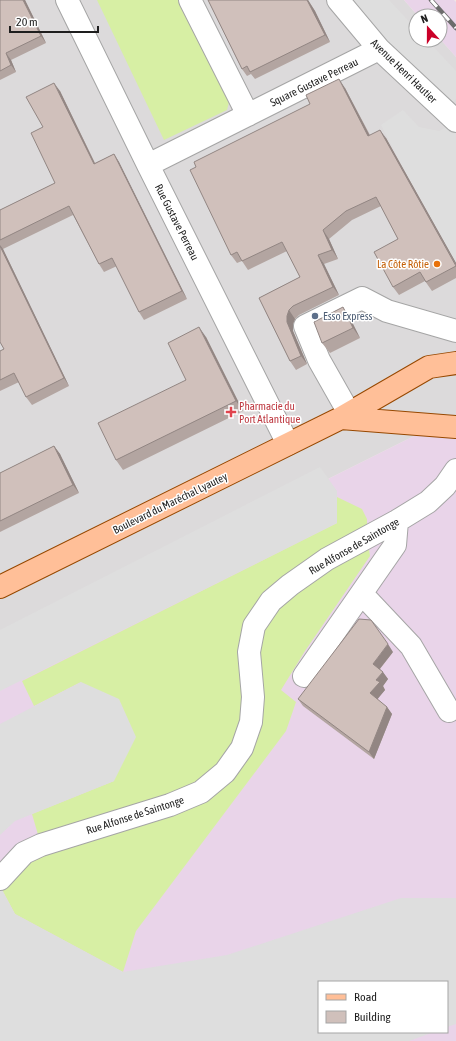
<svg xmlns="http://www.w3.org/2000/svg" width="456" height="1041" viewBox="0 0 456 1041" font-family="'Asap Condensed',sans-serif">
<style>
.residential{fill:#dcdadb}
.industrial{fill:#e9d4e9;fill-rule:evenodd}
.grass{fill:#d7efa4}
.parking{fill:#dedede}
.lines{fill:none;stroke-linecap:round;stroke-linejoin:round}
.minor-casing{stroke:#a5a5a5;stroke-width:24}
.major-casing{stroke:#974800;stroke-width:24}
.minor{stroke:#fff;stroke-width:22}
.major{stroke:#ffbf98;stroke-width:22}
.rail-casing{stroke:#6c6c6c;stroke-width:4.5}
.rail{stroke:#fff;stroke-width:3;stroke-dasharray:9;stroke-linecap:butt}
.wall{fill:#b3a5a1}
.shaded-wall{fill:#928683}
.building{fill:#d0c0bb;stroke:#928683}
.food-dot{fill:#e8710a;stroke:#fff;stroke-width:1.5}
.service-dot{fill:#5c6f8a;stroke:#fff;stroke-width:1.5}
.health-dot{fill:#e0444e;stroke:#fff;stroke-width:1.5}
.labels{text-anchor:middle;dominant-baseline:central;stroke-width:3;stroke-linejoin:round;paint-order:stroke}
.street-label{font-size:11px;fill:#1e1e1e;stroke:#fff}
.food-label{font-size:11px;fill:#c56008;stroke:#fff;text-anchor:end}
.service-label{font-size:11px;fill:#4e5e75;stroke:#fff;text-anchor:start}
.health-label{font-size:11px;fill:#be3a42;stroke:#fff;text-anchor:start}
</style>
<rect width="100%" height="100%" fill="#f0e9e3"/>
<path class="residential" d="M0 0H404L418 16H416V40L440 39 456 57V415L0 643Z"/>
<path class="industrial" d="M404 0H454L456 2V57L440 39V16H418Z
M456 415V1041H0V643ZM319 982H447V1032H319Z"/>
<path class="grass" d="M97 0H181L230 98 227 110 164 140Z
M337 497 362 509 367 519V537L370 556 305 651 281 690 296 702 286 731 136 931 123 972 15 914 0 886 41 845 32 814 114 781 81 682 34 706 22 681 337 523Z"/>
<path class="parking" d="M351 0H389L416 29V40H427L456 71V99L444 110Z
M403 110 419 127 439 131 456 122V263L410 181 381 125Z
M320 467 337 491V523L0 691V630Z
M81 682 119 699 136 737 114 781 15 821 0 835V724Z
M0 886 15 914 123 972 227 955 401 898H456V1024L447 1027V982H319V1032H434L409 1041H0Z"/>
<g class="lines">
<defs>
<path id="minor" d="M67 0 148 165 288 444
M190 0 248 115
M338 0 379 49 456 121
M148 165 379 49
M349 413 319 360 305 326 362 298 387 311 456 331
M362 594 411 646 449 711
M304 676 395 545 397 521
M0 879 24 853 41 845 170 805 201 792 225 772 242 748 251 722 253 697 249 652 254 626 271 601 290 585 327 559 397 521 428 502 445 486 456 470"/>
<path id="major" d="M341 418 456 427
M0 587 341 418 429 367 456 363"/>
</defs>
<use href="#minor" class="minor-casing"/>
<use href="#major" class="major-casing"/>
<use href="#minor" class="minor"/>
<use href="#major" class="major"/>
<defs>
<path id="rail" d="M431 0 456 28"/>
</defs>
<use href="#rail" class="rail-casing"/>
<use href="#rail" class="rail"/>
</g>
<path class="wall" d="M0 0H25L46 43 11 60 16 72 0 80Z
M208 0H308L315 11 330 42 255 79 251 74 247 76 242 69Z
M345 88 370 135 386 138 456 263V278L432 291 425 281 399 295 393 287 398 239 381 206 352 220 329 239 338 259 324 264 339 295 299 315 295 319 293 324V331L307 364 296 370 290 361 259 298 300 277 287 251 248 270 242 261 237 263 231 255 196 167Z
M60 91 95 163 114 154 119 162 187 299 144 320 139 312 117 266 104 272 99 264 73 215 3 249 69 386 32 405 26 397 19 382 0 391V351L4 349 0 342V210L55 183 43 127Z
M350 318 360 338 330 353 322 343Z
M206 337 243 411 123 470 116 460 186 380Z
M54 446 60 454 79 493 0 532V473Z
M393 652 380 669 388 679 383 686 385 690 377 699 387 707 392 714 374 759 303 706 298 699Z"/>
<path class="shaded-wall" d="M23 0H25L46 43 41 36Z
M307 0H308L315 11 330 42 325 35Z
M6 53 11 60 16 72 11 65Z
M339 79 345 88 374 144 368 136Z
M54 83 60 91 99 172 94 164Z
M380 130 386 138 456 263V265Z
M114 154 119 162 187 299 182 291Z
M323 230 329 239 338 259 332 250Z
M0 245 3 249 69 386 64 378 0 246Z
M318 255 324 264 339 295 333 287Z
M343 307 350 318 360 338 353 328Z
M289 310 295 319 293 324V331L307 364 301 356 287 322V316Z
M199 327 206 337 243 411 236 401Z
M54 446 60 454 79 493 73 485Z
M388 644 393 652 378 671 373 664Z
M383 672 388 679 383 686 385 690 376 701 370 693 376 680Z
M387 707 392 714 374 759 369 752Z"/>
<path class="building" d="M0 0H23L41 36 6 53 11 65 0 71Z
M208 0H307L325 35 250 72 247 66 242 69Z
M339 79 368 136 380 130 456 266 426 282 420 272 393 287 374 252 398 239 376 197 346 211 323 230 332 250 318 255 333 287 293 306 289 310 287 316V322L301 356 290 361 259 298 300 277 282 242 242 261 237 252 231 255 190 170 196 167 194 162 310 104 306 95Z
M54 83 94 164 114 154 182 291 139 312 112 258 99 264 69 206 0 240V210L55 183 31 133 43 127 26 97Z
M0 246 64 378 26 397 14 373 0 380V351L4 349 0 342Z
M343 307 353 328 322 343 314 322Z
M199 327 236 401 116 460 98 423 186 380 168 343Z
M54 446 73 485 0 521V473Z
M359 619 371 620 388 644 373 664 383 672 376 680 380 682 370 693 387 707 369 752 298 699Z"/>
<circle class="food-dot" cx="437" cy="264" r="4"/>
<circle class="service-dot" cx="315" cy="316" r="4"/>
<path class="health-dot" d="M229 406h4v4h4v4h-4v4h-4v-4h-4v-4h4z"/>
<g class="labels">
<g class="street-label">
<text transform="translate(404 71) rotate(44)">Avenue Henri Hautier</text>
<text transform="translate(314 82) rotate(-26)">Square Gustave Perreau</text>
<text transform="translate(177 222) rotate(63)">Rue Gustave Perreau</text>
<text transform="translate(170 503) rotate(-26)">Boulevard du Maréchal Lyautey</text>
<text transform="translate(354 546) rotate(-30)">Rue Alfonse de Saintonge</text>
<text transform="translate(135 815) rotate(-18)">Rue Alfonse de Saintonge</text>
</g>
<g class="food-label">
<text x="429" y="264">La Côte Rôtie</text>
</g>
<g class="service-label">
<text x="323" y="316">Esso Express</text>
</g>
<g class="health-label">
<text x="239" y="406">Pharmacie du<tspan x="239" dy="13">Port Atlantique</tspan></text>
</g>
</g>
<rect x="318" y="981" width="130" height="52" fill="#ffffff" stroke="#a5a5a5"/>
<rect x="326" y="994" width="20" height="6" fill="#ffbf98" stroke="#a5a5a5"/>
<text x="354" y="1001" font-size="12" fill="#1e1e1e">Road</text>
<rect x="326" y="1011" width="20" height="12" fill="#d0c0bb" stroke="#a5a5a5"/>
<text x="354" y="1021" font-size="12" fill="#1e1e1e">Building</text>
<g transform="translate(428 28) rotate(339)"><circle r="19" fill="#ffffff" stroke="#a5a5a5"/>
<path d="M0-3L7 15L0 10L-7 15Z" fill="#cb0028"/>
<text y="-6" font-size="11" font-weight="bold" text-anchor="middle" fill="#1e1e1e">N</text>
</g>
<path d="M10 26v6h88v-6" fill="none" stroke="#1e1e1e" stroke-width="2"/>
<text x="16" y="26" font-size="12" fill="#1e1e1e" stroke="#ffffff" stroke-width="3" paint-order="stroke">20 m</text>
</svg>
